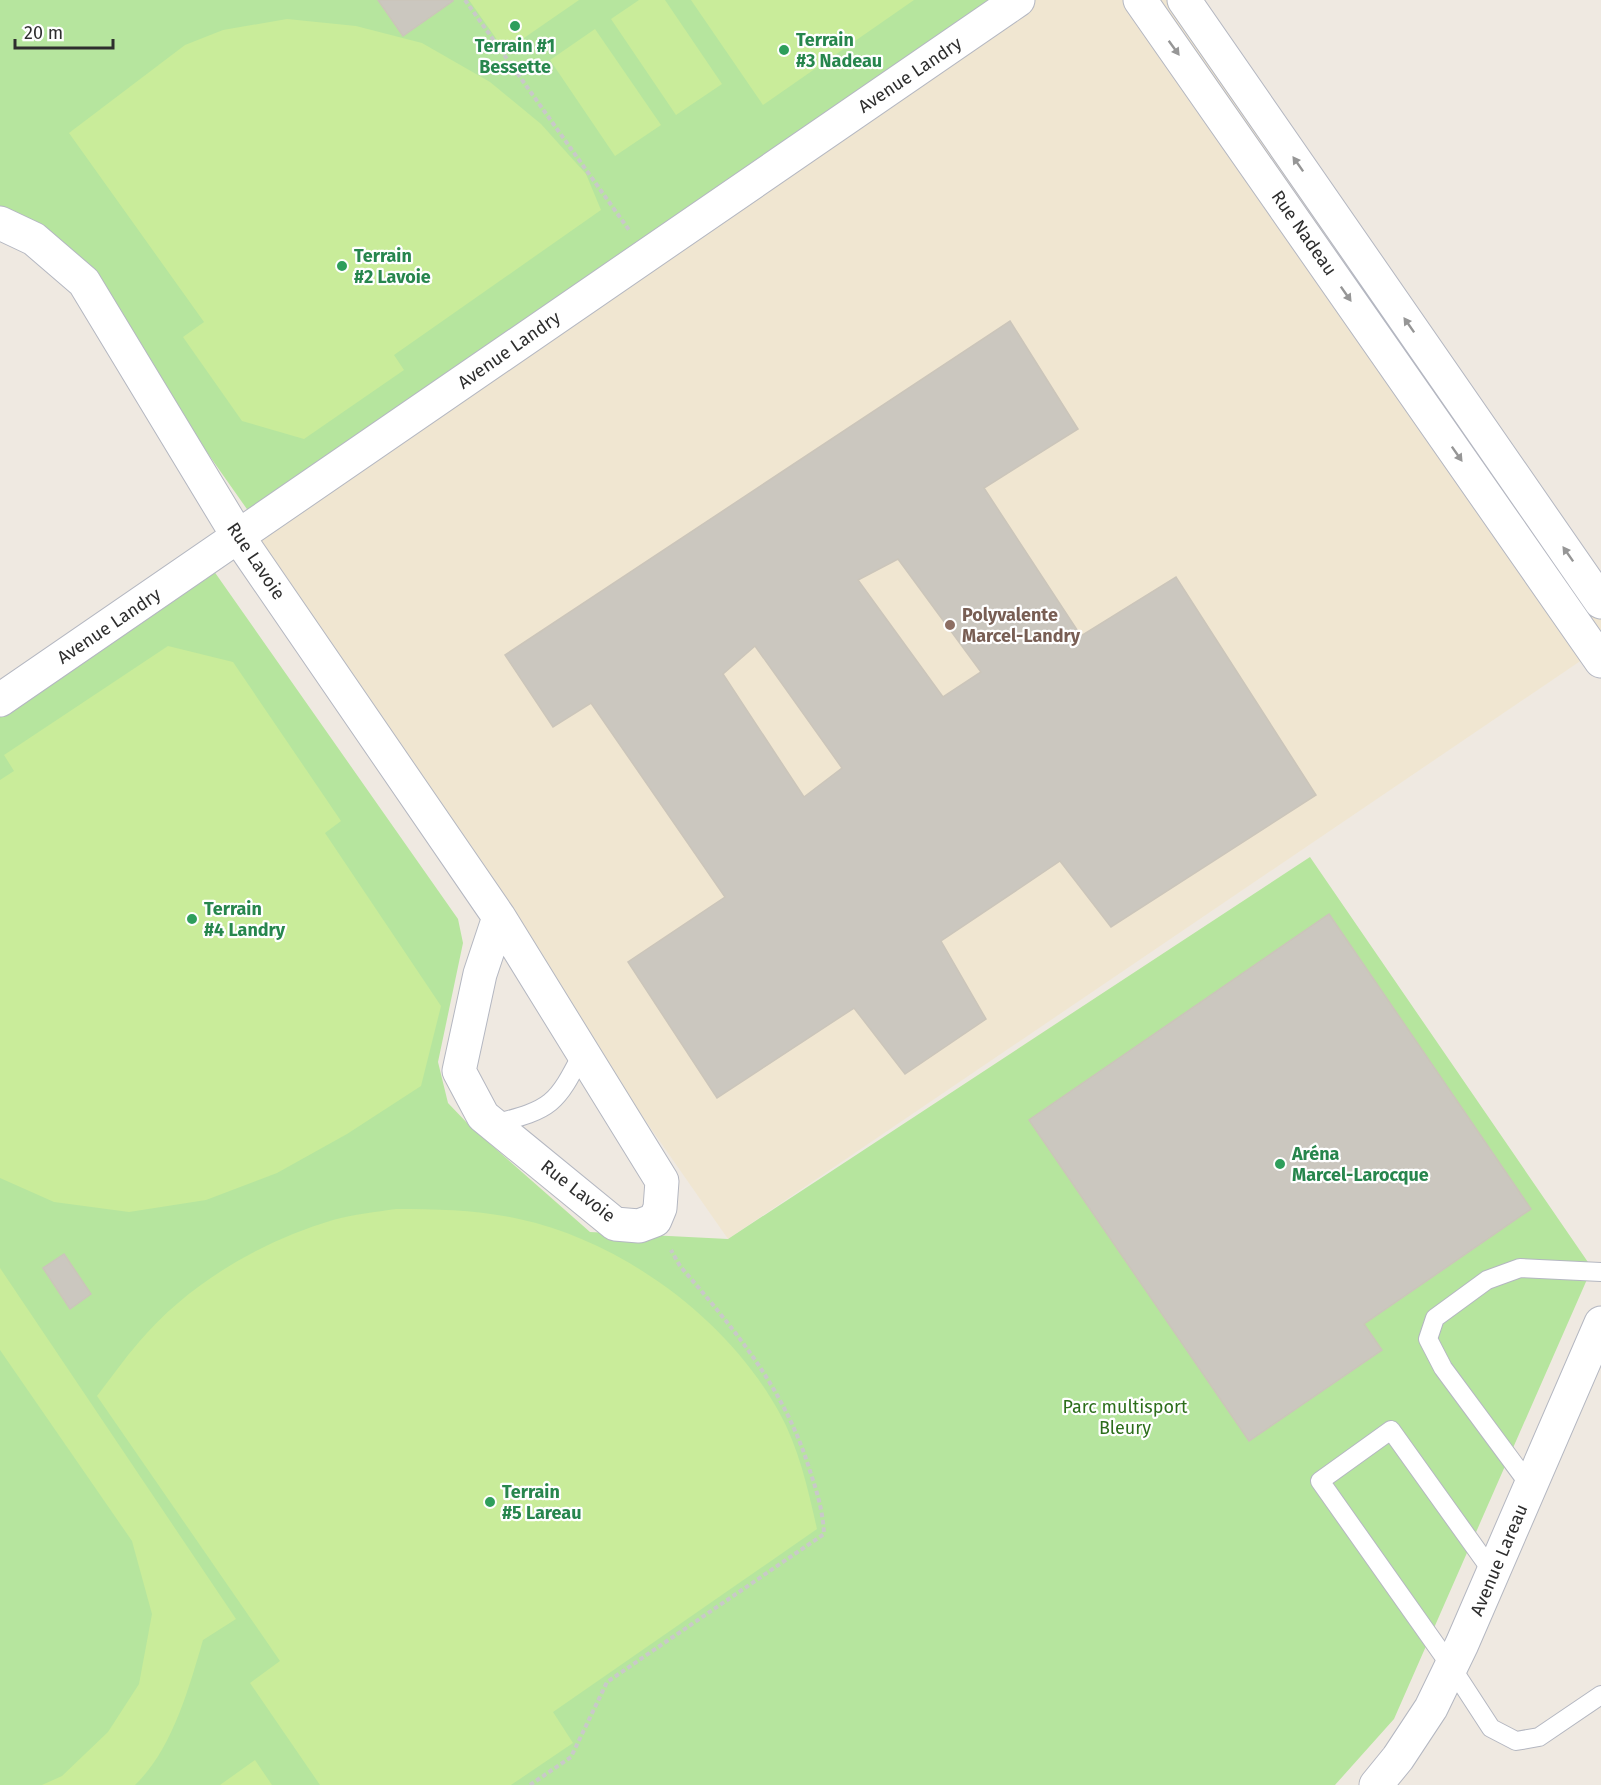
<svg xmlns="http://www.w3.org/2000/svg" width="1601" height="1785" viewBox="0 0 1601 1785" font-family="'Fira Sans',sans-serif">
<style>
.education{fill:#f0e6d1}
.green{fill:#b6e59e}
.pitch{fill:#c9ec9a}
.building{fill:#cbc7bf;stroke:#cbc5ba;stroke-width:1.5;fill-rule:evenodd}
.lines{fill:none;stroke-linecap:round;stroke-linejoin:round}
.service-casing{stroke:#b4b7c1;stroke-width:20}
.minor-casing{stroke:#b4b7c1;stroke-width:35}
.path{stroke:#c9c9c9;stroke-width:4;stroke-dasharray:4.5 3;stroke-linecap:butt}
.service{stroke:#fff;stroke-width:18}
.minor{stroke:#fff;stroke-width:33}
.oneway{fill:#969696}
.leisure-dot{fill:#2e9e5b;stroke:#fff;stroke-width:2}
.education-dot{fill:#8d6e63;stroke:#fff;stroke-width:2}
.labels{text-anchor:middle;dominant-baseline:central;stroke-width:4.5;stroke-linejoin:round;paint-order:stroke}
.leisure-label{font-size:18px;font-weight:bold;fill:#27864d;stroke:#fff;text-anchor:start}
.street-label{font-size:18px;fill:#2e2e2e;stroke:#fff}
.education-label{font-size:18px;font-weight:bold;fill:#785e54;stroke:#fff;text-anchor:start}
.park-label{font-size:18px;fill:#2c6e1b;stroke:#fff}
</style>
<rect width="100%" height="100%" fill="#efe9e1"/>
<path class="education" d="M1018 0H1184L1601 602V647L728 1239 239 538Z"/>
<path class="green" d="M0 0H1016L249 512 92 289 0 213Z
M197 547 458 919 463 943 438 1062 448 1103 471 1127 590 1232 728 1239 1310 857 1592 1268 1394 1719 1335 1785H0V684Z"/>
<path class="pitch" d="M469 0H579L505 51Z
M639 0H665L722 84 676 115 611 19Z
M691 0H914L763 105Z
M287 19 356 26 422 43 490 82 541 124 586 174 601 210 394 355 404 370 304 439 242 421 183 337 204 322 69 133 185 45 223 30Z
M595 29 661 125 615 156 550 60Z
M168 646 233 662 341 821 325 833 441 1006 421 1086 347 1134 277 1173 206 1200 129 1212 54 1202 0 1178V780L14 771 4 755Z
M396 1209C437 1209 479 1210 519 1219 622 1241 728 1319 779 1412 799 1448 808 1489 817 1529L553 1712 573 1743 511 1785H320L250 1683 280 1661 97 1396C111 1378 124 1359 139 1342 189 1283 260 1242 333 1220 354 1214 376 1212 396 1209Z
M0 1268 236 1619 203 1640C189 1688 172 1750 135 1785H42L62 1776 108 1732 139 1684 152 1614 132 1541 0 1350Z
M255 1760 272 1785H220Z"/>
<path class="building" d="M378 0H452L453 1 403 36Z
M1010 321 1078 429 984 488 1081 636 1176 577 1316 795 1111 927 1060 861 941 941 986 1019 905 1074 854 1008 717 1098 628 962 725 897 591 703 553 727 505 655ZM898 559 981 672 943 697 858 580ZM755 646 842 768 804 797 723 674Z
M1329 914 1531 1209 1364 1324 1382 1350 1249 1441 1029 1120Z
M64 1254 91 1294 70 1309 43 1268Z"/>
<g class="lines">
<defs>
<path id="service" d="M494 1124C552 1109 556 1105 583 1052
M1531 1487 1443 1368 1428 1339 1435 1318 1487 1280 1520 1268 1601 1272
M1494 1574 1391 1430 1320 1481 1450 1665 1491 1728 1516 1741 1539 1737 1601 1695"/>
<path id="minor" d="M1140 0 1601 661
M1184 0 1601 602
M0 223 34 239 84 282 239 538 499 917 662 1181 660 1208 655 1220 639 1226 615 1224 483 1116 459 1071 480 974 499 917
M0 700 1018 0
M1376 1785 1398 1758 1431 1708 1462 1644 1601 1323"/>
</defs>
<use href="#service" class="service-casing"/>
<use href="#minor" class="minor-casing"/>
<path class="path" d="M465 0 629 230
M530 1785 571 1757 607 1682 824 1534C823 1511 817 1492 810 1471 785 1389 735 1330 680 1266L671 1250"/>
<use href="#service" class="service"/>
<use href="#minor" class="minor"/>
</g>
<defs><path id="oneway-solid" d="M-6-.8H1V-3.2L6.5 0L1 3.2V.8H-6Z" transform="scale(1.5)"/></defs>
<g class="oneway">
<use href="#oneway-solid" transform="translate(1174 48) rotate(54)"/>
<use href="#oneway-solid" transform="translate(1298 164) rotate(-125)"/>
<use href="#oneway-solid" transform="translate(1346 294) rotate(55)"/>
<use href="#oneway-solid" transform="translate(1409 325) rotate(-125)"/>
<use href="#oneway-solid" transform="translate(1457 454) rotate(55)"/>
<use href="#oneway-solid" transform="translate(1568 554) rotate(-125)"/>
</g>
<g class="leisure-dot">
<circle cx="515" cy="26" r="6"/>
<circle cx="784" cy="50" r="6"/>
<circle cx="342" cy="266" r="6"/>
<circle cx="192" cy="919" r="6"/>
<circle cx="1280" cy="1164" r="6"/>
<circle cx="490" cy="1502" r="6"/>
</g>
<circle class="education-dot" cx="950" cy="625" r="6"/>
<g class="labels">
<g class="leisure-label">
<text x="796" y="40">Terrain<tspan x="796" dy="21">#3 Nadeau</tspan></text>
<text x="515" y="46" text-anchor="middle">Terrain #1<tspan x="515" dy="21">Bessette</tspan></text>
<text x="354" y="256">Terrain<tspan x="354" dy="21">#2 Lavoie</tspan></text>
<text x="204" y="909">Terrain<tspan x="204" dy="21">#4 Landry</tspan></text>
<text x="1292" y="1154">Aréna<tspan x="1292" dy="21">Marcel-Larocque</tspan></text>
<text x="502" y="1492">Terrain<tspan x="502" dy="21">#5 Lareau</tspan></text>
</g>
<g class="street-label">
<text transform="translate(910 75) rotate(-34)">Avenue Landry</text>
<text transform="translate(1304 233) rotate(55)">Rue Nadeau</text>
<text transform="translate(509 350) rotate(-35)">Avenue Landry</text>
<text transform="translate(256 561) rotate(56)">Rue Lavoie</text>
<text transform="translate(109 626) rotate(-34)">Avenue Landry</text>
<text transform="translate(578 1191) rotate(38)">Rue Lavoie</text>
<text transform="translate(1499 1560) rotate(-67)">Avenue Lareau</text>
</g>
<g class="education-label">
<text x="962" y="615">Polyvalente<tspan x="962" dy="21">Marcel-Landry</tspan></text>
</g>
<g class="park-label">
<text x="1125" y="1407">Parc multisport<tspan x="1125" dy="21">Bleury</tspan></text>
</g>
</g>
<path d="M15 39v9h98v-9" fill="none" stroke="#2e2e2e" stroke-width="3"/>
<text x="24" y="39" font-size="18" fill="#2e2e2e" stroke="#ffffff" stroke-width="4.5" paint-order="stroke">20 m</text>
</svg>
